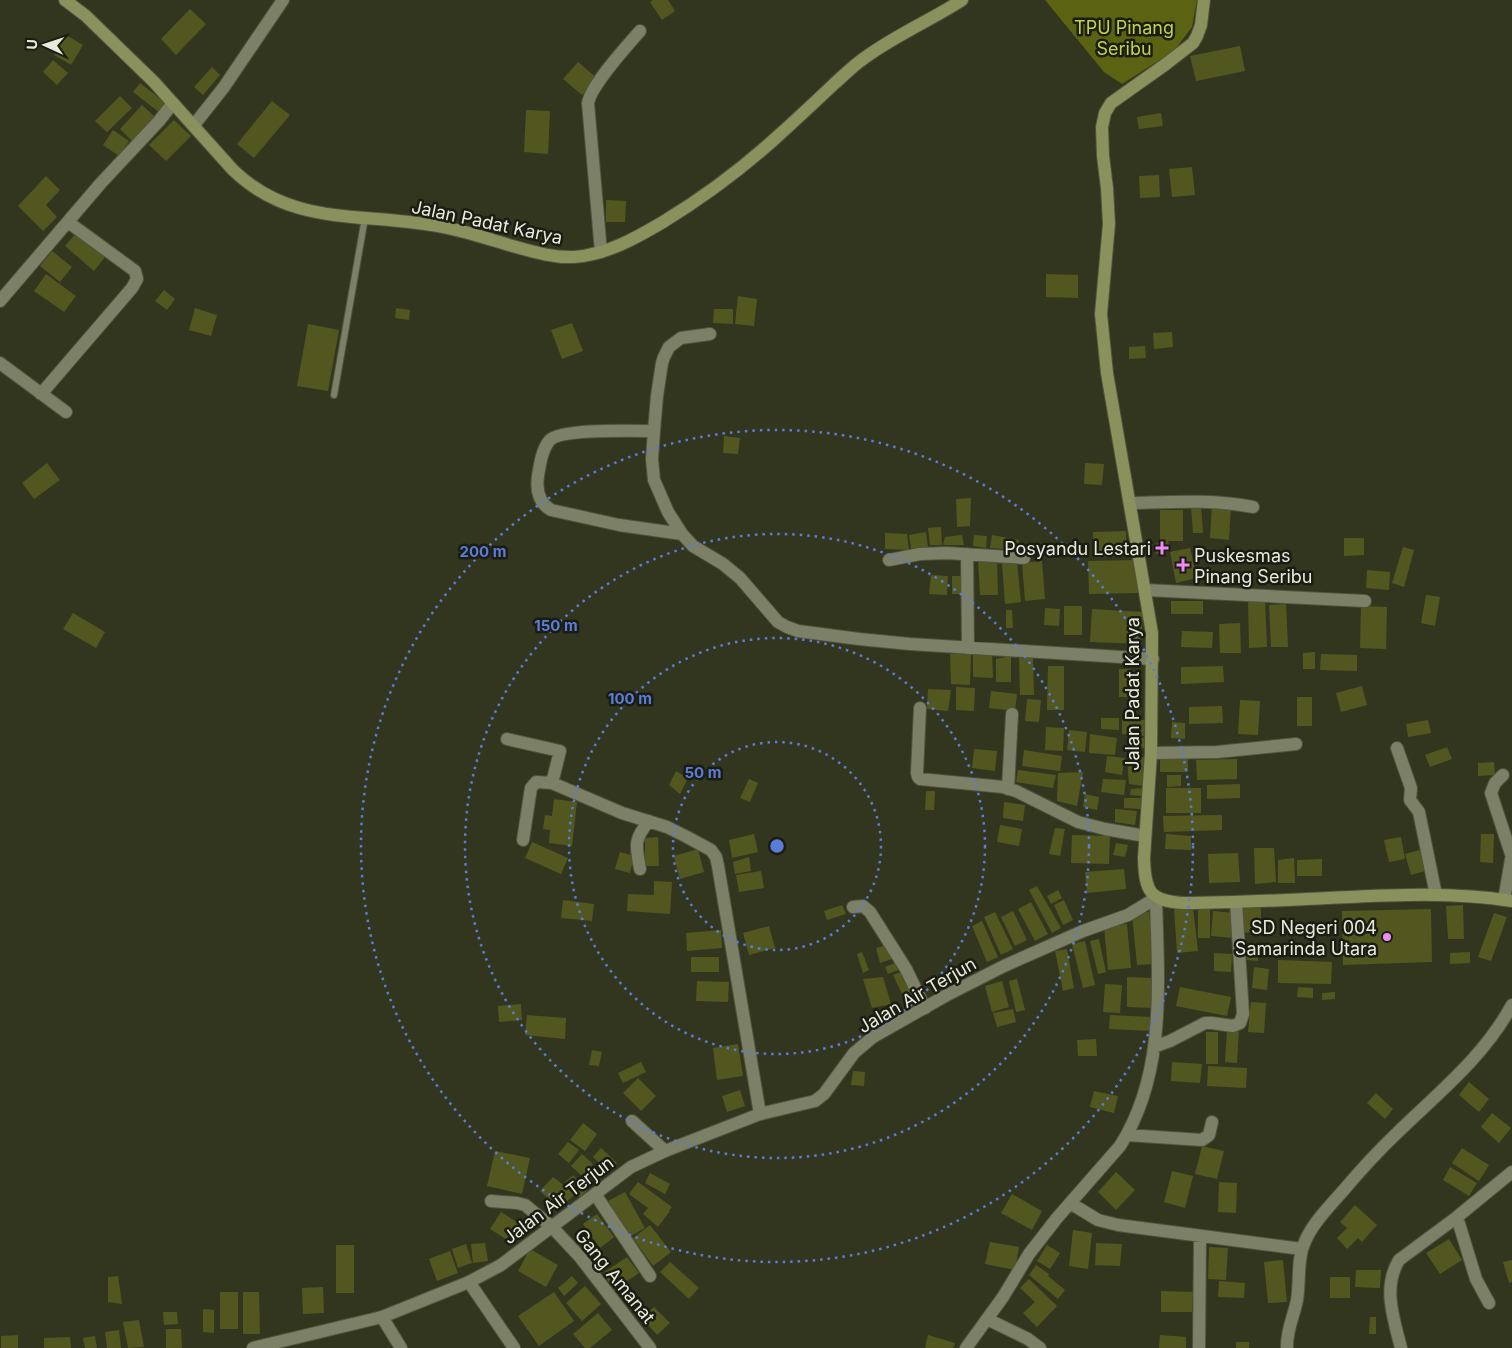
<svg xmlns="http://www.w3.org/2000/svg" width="1512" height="1348" viewBox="0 0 1512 1348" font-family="Inter,sans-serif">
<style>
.green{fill:#5b6211}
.building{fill:#525720}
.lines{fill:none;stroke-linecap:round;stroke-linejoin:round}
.service-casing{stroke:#50533e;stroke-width:8}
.minor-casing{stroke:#50533e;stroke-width:14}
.tertiary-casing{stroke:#50533e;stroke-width:14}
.secondary-casing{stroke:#50533e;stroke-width:14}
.service{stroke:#7c8066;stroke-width:6}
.minor{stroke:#7c8066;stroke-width:12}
.tertiary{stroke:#7c8066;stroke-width:12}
.secondary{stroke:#8b915d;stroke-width:12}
.ring{fill:none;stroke:#5a7dd9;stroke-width:2.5;stroke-dasharray:2.5 5}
.poi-dot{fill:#ef8bf7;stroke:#1b1c12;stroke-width:2}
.labels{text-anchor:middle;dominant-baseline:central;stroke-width:5;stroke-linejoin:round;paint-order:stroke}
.park-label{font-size:18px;fill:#c5d348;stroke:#1b1c12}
.street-label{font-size:18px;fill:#e8ebdc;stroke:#1b1c12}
.poi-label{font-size:18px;fill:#e8ebdc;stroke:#1b1c12;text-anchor:end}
.centre{fill:#5a7dd9;stroke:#1b1c12;stroke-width:2.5}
.ring-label{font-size:15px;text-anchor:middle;font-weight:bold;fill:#5a7dd9;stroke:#1b1c12;stroke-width:5;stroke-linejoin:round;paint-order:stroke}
</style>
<rect width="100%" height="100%" fill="#33361e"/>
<path class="green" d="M1045 0H1197L1192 27 1174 51 1122 84 1104 72Z"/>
<path class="building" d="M653 0H668L675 11 662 20 650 2Z
M190 9 206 24 176 55 161 39Z
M66 35 83 45 71 65 54 55Z
M1240 46 1245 71 1196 81 1190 56Z
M53 60 68 73 57 85 43 72Z
M578 62 597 78 582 95 563 79Z
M212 67 220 75 203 95 194 87Z
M140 83 167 104 160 113 133 92Z
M120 96 132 108 107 132 95 121Z
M272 101 290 115 254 158 237 144Z
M142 105 155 117 132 141 120 129Z
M526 110 550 111 548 154 524 152Z
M1161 113 1163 126 1139 129 1137 117Z
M174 120 191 136 166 161 149 145Z
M113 130 129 141 119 156 103 145Z
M1192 167 1195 195 1172 197 1169 169Z
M1159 175 1160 197 1140 198 1139 176Z
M46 176 60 190 46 205 57 217 43 231 18 206Z
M606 200 626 201 625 222H606Z
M77 232 105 257 94 271 65 246Z
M52 251 72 267 60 282 40 266Z
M46 274 76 296 64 312 34 291Z
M1046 274 1078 275V298L1046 297Z
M164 290 175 299 167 310 155 301Z
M738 296 757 299 754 326 735 324Z
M195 308 217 315 211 336 189 330Z
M396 308 410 310 409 320 395 318Z
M714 309H733V324L713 323Z
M572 323 583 351 562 359 551 330Z
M308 324 339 330 328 391 297 386Z
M1172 332 1173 347 1154 349 1153 333Z
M1145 346 1146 358 1129 359V347Z
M724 436 740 438 738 454 723 453Z
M47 463 60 480 34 499 22 483Z
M1085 463 1104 464 1102 485 1084 484Z
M971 498 970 526 957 527 956 499Z
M1201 504 1203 533H1193L1191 505Z
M1212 505 1231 506 1229 540 1210 538Z
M1160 510H1183V541H1160Z
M941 527 942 545H930L928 528Z
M1126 531 1127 556 1094 558 1093 532Z
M926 532 928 547 911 549 909 535Z
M885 533 907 534 909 550 885 549Z
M962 535 964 545H943L945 537Z
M974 535 987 536 986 548 973 546Z
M992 535 1019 540 1018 550 990 548Z
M1344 538H1364V555L1344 556Z
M1168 541 1170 551 1156 554 1154 544Z
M1403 547 1414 550 1404 587 1392 583Z
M1190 548 1197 578 1176 583 1170 552Z
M997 559 998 595H980L978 560Z
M1138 560 1139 593 1089 594 1088 561Z
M1042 561 1045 599 1025 601 1022 563Z
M1017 562 1021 602 1005 604 1002 563Z
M1367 570 1390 572 1389 590 1366 588Z
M931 575 948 576 947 595 929 594Z
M952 576H966L965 594H952Z
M1426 595 1440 597 1435 626 1421 623Z
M1248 599H1265L1267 647 1249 648Z
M1171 601H1203V614H1171Z
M1286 604 1288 647H1271L1269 605Z
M1064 606H1082V635H1064Z
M1361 606 1387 607 1386 649 1360 648Z
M1045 608 1060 609 1059 626 1044 625Z
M1092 609 1143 612 1141 644 1090 642Z
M1006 610H1012L1013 628H1006Z
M73 613 105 632 96 648 63 629Z
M1240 623 1241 653H1220L1219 624Z
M1182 631 1213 632 1212 648 1181 647Z
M992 652 993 678 973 677V655Z
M1315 652V669H1303V653Z
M950 654H971L970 685 951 684Z
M1321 654 1357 655V671L1320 670Z
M1011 656V682H996V659Z
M1019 657H1033L1034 695H1020Z
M1048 666H1064V710H1047Z
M1223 666 1224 682 1181 684V667Z
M1119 669H1131L1130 697H1119Z
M1362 686 1367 705 1341 712 1336 693Z
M956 687 975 688 974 711 956 710Z
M928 689 951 690 948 711 927 709Z
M991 691 1017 694 1015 711 989 708Z
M1297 697H1312V726H1297Z
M1027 699 1041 700 1039 722 1025 721Z
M1240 700 1260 701 1258 735 1238 734Z
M1222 706 1223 723 1189 724V707Z
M1101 718H1119V730L1101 729Z
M1122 719 1146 720V736L1122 734Z
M1428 720 1431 733 1408 737 1406 724Z
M1172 722 1185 723V739L1171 738Z
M1046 727 1064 728 1063 751 1045 750Z
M1069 730 1087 732 1085 752 1067 750Z
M1090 734 1117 738 1115 755 1089 753Z
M1133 737 1146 738 1145 748 1133 747Z
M1447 747 1452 759 1430 767 1425 755Z
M974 749 997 751 995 771 972 768Z
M1024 750 1062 756 1060 771 1022 766Z
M1107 756 1125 758 1122 775 1105 772Z
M1160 756 1188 757V772H1160Z
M1145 757 1143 786 1129 784 1127 758Z
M1237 759V779L1197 780 1196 760Z
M1494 762 1495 775 1478 776V763Z
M1018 770 1056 775 1053 788 1016 782Z
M676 771 688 778 680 794 669 785Z
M1083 772 1077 806 1057 801 1058 773Z
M1167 775H1181V786L1167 787Z
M749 779 758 783 750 802 740 798Z
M1103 779 1126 780 1124 795 1101 792Z
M1240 784V798L1207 799V785Z
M1143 788 1142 796 1130 795 1131 789Z
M1166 788H1201V813H1166Z
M926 791H935L934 810H925Z
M1085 794 1099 797 1097 810 1083 807Z
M1124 798H1142L1141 809 1124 808Z
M554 799 577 802 572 846 549 843 550 830 543 829 545 815 552 816Z
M1004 802 1025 805 1023 821 1003 818Z
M1115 809 1137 811 1135 825 1115 822Z
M1222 815V830L1164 832 1163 816Z
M1000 825 1022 829 1019 846 997 842Z
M1055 828 1065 829 1060 856 1049 854Z
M754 834 758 852 732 858 729 840Z
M1166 834 1191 836V850L1165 849Z
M1481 834H1494L1493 863 1480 862Z
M1072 835 1110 836 1109 864 1071 863Z
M658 837 659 866H645V838Z
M1401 837 1405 859 1389 862 1384 840Z
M532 842 568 858 561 874 525 858Z
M1116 843 1128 845 1125 857 1113 855Z
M1254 848H1274L1276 882 1255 884Z
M698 849 704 872 680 879 674 856Z
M1423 849 1429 870 1411 875 1405 854Z
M620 852 634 856 630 873 615 869Z
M1238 853 1240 882 1209 883 1208 854Z
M749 857 751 871 735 874 733 862Z
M1294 858 1295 883H1278V860Z
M1322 859V876H1297V860Z
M1124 869 1126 889 1087 893 1085 872Z
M761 871 764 888 739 892 736 875Z
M654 881 672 882 670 914 627 911 628 894 654 895Z
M1037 886 1061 928 1052 933 1029 890Z
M1058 890 1062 898 1051 904 1047 896Z
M563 900 594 904 592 921 561 918Z
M1064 900 1073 920 1063 925 1054 905Z
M1031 902 1048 934 1035 941 1018 909Z
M842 905 846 914 827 920 824 911Z
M1463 905 1464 939H1448L1446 906Z
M1241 906 1261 907V931L1243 933Z
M1198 907H1210V938H1198Z
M1193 908 1198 951 1177 953 1174 909Z
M1431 909 1432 962 1343 965 1342 911Z
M1013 911 1027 940 1015 946 1001 917Z
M1213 911 1235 913 1233 938 1211 936Z
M995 912 1013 949 1001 955 984 917Z
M1149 912 1154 964 1137 965 1132 914Z
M1494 913 1507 917 1491 961 1478 957Z
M982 921 998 957 987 962 972 926Z
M1127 924 1131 968 1108 970 1104 926Z
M769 926 775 948 749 955 743 933Z
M721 930 722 948 687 951 686 933Z
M1099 939 1106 972 1098 974 1090 941Z
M1085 941 1095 985 1083 988 1072 944Z
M1247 944H1258V961L1247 960Z
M887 945 892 959 880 963 876 948Z
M1067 949 1074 988 1063 991 1055 951Z
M862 952 869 970 863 973 857 954Z
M1470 952V963L1450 964V953Z
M1214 953 1232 954 1231 972 1214 971Z
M691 957H719V972H691Z
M1278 960 1332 962 1331 984 1278 983Z
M897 962 901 969 888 974 885 967Z
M1254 967 1269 969 1267 990 1252 988Z
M904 971 913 989 903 996 893 975Z
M883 977 891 1004 872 1008 863 979Z
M1127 977 1154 978 1153 1008 1127 1007Z
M1017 979 1025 1010 1016 1012 1009 981Z
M697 981 729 982 728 1002 696 1001Z
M1002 981 1009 1007 992 1012 985 986Z
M1105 984 1122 985 1120 1013 1103 1012Z
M1180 987 1231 997 1227 1016 1176 1006Z
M1298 987 1313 988V998L1297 997Z
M1335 992V999L1322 1000V993Z
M1251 1002 1266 1003 1264 1033 1248 1032Z
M521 1004 522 1020 499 1022 498 1006Z
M1013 1009 1016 1022 997 1027 993 1013Z
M527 1015 566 1018 565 1039 525 1035Z
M1110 1015 1152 1017 1151 1031 1109 1029Z
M1227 1029 1239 1030 1237 1063 1225 1062Z
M1206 1032H1218V1064H1206Z
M1096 1039 1097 1056H1078L1077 1040Z
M738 1044 743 1076 717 1080 713 1048Z
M592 1050 602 1052 599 1066 589 1065Z
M641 1062 646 1072 623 1083 618 1073Z
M1172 1062 1202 1064 1200 1083 1171 1081Z
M1208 1066 1247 1068 1246 1088 1207 1086Z
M853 1071 865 1072 864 1086 851 1085Z
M638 1078 656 1096 641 1111 623 1093Z
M1469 1082 1489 1099 1479 1112 1459 1095Z
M740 1090 745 1106 727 1112 722 1096Z
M1094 1091 1118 1096 1114 1113 1090 1107Z
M1376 1093 1393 1109 1385 1119 1367 1103Z
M1492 1113 1511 1128 1499 1143 1481 1127Z
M583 1123 597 1134 585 1151 570 1140Z
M568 1142 579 1150 569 1163 558 1154Z
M1202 1146 1224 1151 1217 1179 1195 1174Z
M601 1148 617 1163 609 1172 593 1157Z
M1462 1148 1489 1165 1479 1181 1452 1163Z
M495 1151 530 1158 522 1194 487 1186Z
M582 1154 593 1164 582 1176 571 1166Z
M1450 1167 1477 1183 1469 1196 1443 1180Z
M596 1168 604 1175 595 1185 587 1178Z
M1172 1171 1193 1176 1185 1208 1164 1202Z
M1116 1172 1135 1190 1116 1210 1098 1192Z
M650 1173 670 1184 665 1194 645 1183Z
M573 1175 588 1190 580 1198 565 1182Z
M553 1177 575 1194 559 1209 540 1191Z
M638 1182 672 1207 669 1210 670 1211 658 1227 643 1214 648 1208 629 1194Z
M1219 1182 1237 1183 1236 1213 1218 1212Z
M625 1192 645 1228 629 1237 608 1201Z
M1012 1194 1042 1211 1032 1230 1001 1213Z
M1355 1205 1377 1225 1362 1242 1358 1238 1347 1249 1337 1238 1347 1228 1340 1222Z
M501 1212 520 1224 509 1241 490 1229Z
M597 1214 614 1237 600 1248 583 1224Z
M650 1225 671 1252 653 1266 633 1238Z
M582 1230 598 1248 590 1255 574 1236Z
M1073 1230 1092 1233 1088 1269 1069 1266Z
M1449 1239 1462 1260 1440 1274 1426 1253Z
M990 1242 1019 1247 1015 1270 985 1264Z
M485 1243 488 1261 473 1263 471 1244Z
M1096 1243 1122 1244 1120 1266 1095 1265Z
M466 1244 472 1263 458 1268 452 1249Z
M336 1245H354V1293H336Z
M1047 1245 1060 1253 1050 1269 1037 1261Z
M1209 1247 1228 1248 1226 1280 1208 1279Z
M530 1249 558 1265 546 1287 518 1271Z
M450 1251 458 1273 437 1281 429 1259Z
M627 1257 639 1273 614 1290 603 1273Z
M1283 1260 1287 1302 1268 1303 1264 1262Z
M1512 1260V1282L1509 1283 1503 1262Z
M670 1262 699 1288 689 1299 660 1272Z
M1036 1265 1049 1274 1048 1276 1065 1290 1058 1299 1029 1275Z
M1356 1270H1381L1380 1288 1355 1287Z
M118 1276 122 1304 108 1302V1277Z
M572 1276 578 1283 564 1296 558 1288Z
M1330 1277H1350V1298H1330Z
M1029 1279 1057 1306 1037 1327 1023 1313 1035 1302 1020 1288Z
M1219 1281 1245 1283 1244 1298 1218 1297Z
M585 1286 601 1304 582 1321 566 1303Z
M323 1287 324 1313 303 1314 302 1288Z
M1161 1291 1193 1292 1192 1312H1161Z
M220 1292H238V1329H220Z
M243 1292H259L260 1334H243Z
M554 1292 574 1321 539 1346 518 1316Z
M654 1307 670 1323 657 1335 642 1318Z
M203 1309 214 1310V1333L203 1332Z
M163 1312H177L178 1324 164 1325Z
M598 1313 612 1330 590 1348H585L573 1334Z
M1370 1317H1376V1334H1369Z
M139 1320 144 1347 128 1348 123 1322Z
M166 1329H181L182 1348H166Z
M119 1330 121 1348H107L105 1332Z
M18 1335V1348H1V1336Z
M928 1335 955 1343 953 1348H925Z
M1160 1335 1186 1337V1348H1159Z
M95 1336 97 1348H85L83 1338Z
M70 1337 71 1348H44V1338Z
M1236 1342H1249V1348H1236Z"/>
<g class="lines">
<defs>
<path id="service" d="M334 395 365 218"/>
<path id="minor" d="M194 125 224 87 283 0
M601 252 588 103C591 85 627 46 640 31
M0 301 101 183 159 121 173 103
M710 334 681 338 669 347 664 357 662 363 657 396 654 431 652 459 654 480 668 512 682 534 693 546 723 564 740 578 778 622 787 627 798 631 859 639 910 644 1153 659
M0 363 66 412
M41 394 132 288 137 279 135 271 68 222
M654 431C635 431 562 428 550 440 542 449 540 464 538 476 536 490 539 503 551 510L619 525 682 534
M1131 503C1171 502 1212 499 1253 507
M967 554 968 648
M889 560 920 554 947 553 1024 558
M1146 590 1365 601
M920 708 917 773 918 777 920 779 1003 787 1016 791 1078 822 1105 829 1145 836
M507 739 560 751 552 783
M1397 748 1411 788 1410 800 1419 812 1436 895
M1151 753 1217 752 1296 744
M1503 775 1495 783 1491 793 1511 854
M1008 789 1012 714
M523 840 531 788 536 782 552 783 622 813 667 827 687 837 711 850 716 857 718 866 760 1114
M640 869C636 846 633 840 649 821
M1504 900 1512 854
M853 907 863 906 870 912 906 969 925 1008
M1154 1047 1170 1041 1205 1023H1212L1233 1026 1240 1023 1243 1014 1236 902
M632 1121 665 1151
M1127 1135 1202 1140 1209 1135 1212 1122
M595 1194 650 1276
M491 1201 517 1203 525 1205 552 1227 580 1257 650 1348
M1070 1203 1098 1220 1118 1225 1302 1249
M1457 1217 1476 1279 1489 1303
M469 1282 514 1348
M382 1317 401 1348
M987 1319 1028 1339 1040 1348
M966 1348 1003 1297 1029 1254 1057 1218 1120 1146C1167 1073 1158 980 1156 898
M1199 1348 1200 1236
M1287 1348C1286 1331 1294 1316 1297 1300 1300 1283 1297 1259 1304 1244 1311 1225 1328 1208 1342 1192 1359 1172 1377 1152 1396 1134 1438 1093 1483 1058 1512 1005
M1401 1348C1394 1319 1382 1288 1399 1260L1457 1217 1512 1172"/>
<path id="tertiary" d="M253 1348 382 1317 469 1282 501 1265 631 1167 665 1151 760 1114 815 1101 824 1094 854 1053 873 1037 947 995 1004 966 1083 931 1128 915 1156 898"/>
<path id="secondary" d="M65 0 86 16 154 82 233 170C287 222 348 214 417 223 448 226 479 236 509 245 531 251 552 258 574 257 606 255 636 238 663 222 704 197 743 168 779 135 798 118 816 101 834 84 842 77 850 69 859 62 891 37 928 22 962 0
M1204 0 1201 25 1197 36 1193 43 1166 64 1111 103 1105 113 1102 127 1103 156 1107 188 1109 224 1101 314 1107 373 1152 633 1151 753 1144 858C1145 891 1149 901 1184 903 1225 903 1265 901 1306 899 1375 896 1444 890 1512 901"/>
</defs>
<use href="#service" class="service-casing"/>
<use href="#minor" class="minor-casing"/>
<use href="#tertiary" class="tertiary-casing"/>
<use href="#secondary" class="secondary-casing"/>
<use href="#service" class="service"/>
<use href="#minor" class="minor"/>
<use href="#tertiary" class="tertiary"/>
<use href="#secondary" class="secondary"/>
</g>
<g class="ring">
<circle cx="777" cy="846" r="104"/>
<circle cx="777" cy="846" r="208"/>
<circle cx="777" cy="846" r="312"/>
<circle cx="777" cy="846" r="416"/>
</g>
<g class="poi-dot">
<path d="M1159.5 540.5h5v5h5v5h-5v5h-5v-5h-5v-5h5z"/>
<path d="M1180.5 557.5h5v5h5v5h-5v5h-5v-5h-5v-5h5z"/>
<circle cx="1387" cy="937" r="5"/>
</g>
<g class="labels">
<g class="park-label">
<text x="1124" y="27">TPU Pinang<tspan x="1124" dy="21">Seribu</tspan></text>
</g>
<g class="street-label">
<text transform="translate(487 222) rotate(12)">Jalan Padat Karya</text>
<text transform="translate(1132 694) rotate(-90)">Jalan Padat Karya</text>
<text transform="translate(917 995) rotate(-30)">Jalan Air Terjun</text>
<text transform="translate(558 1200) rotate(-37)">Jalan Air Terjun</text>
<text transform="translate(615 1276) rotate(51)">Gang Amanat</text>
</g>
<g class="poi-label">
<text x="1151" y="548">Posyandu Lestari</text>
<text x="1194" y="555" text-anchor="start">Puskesmas<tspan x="1194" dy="21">Pinang Seribu</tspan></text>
<text x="1377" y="927">SD Negeri 004<tspan x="1377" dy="21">Samarinda Utara</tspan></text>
</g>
</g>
<circle cx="777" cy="846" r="8" class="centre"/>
<g class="ring-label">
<text x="483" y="557">200 m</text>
<text x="556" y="631">150 m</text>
<text x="630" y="704">100 m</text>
<text x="703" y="778">50 m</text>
</g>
<g transform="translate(45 45) rotate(273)" stroke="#1b1c12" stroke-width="4" paint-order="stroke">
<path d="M0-4L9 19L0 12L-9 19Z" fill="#e8ebdc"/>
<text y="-8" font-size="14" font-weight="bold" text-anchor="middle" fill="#e8ebdc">U</text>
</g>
</svg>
